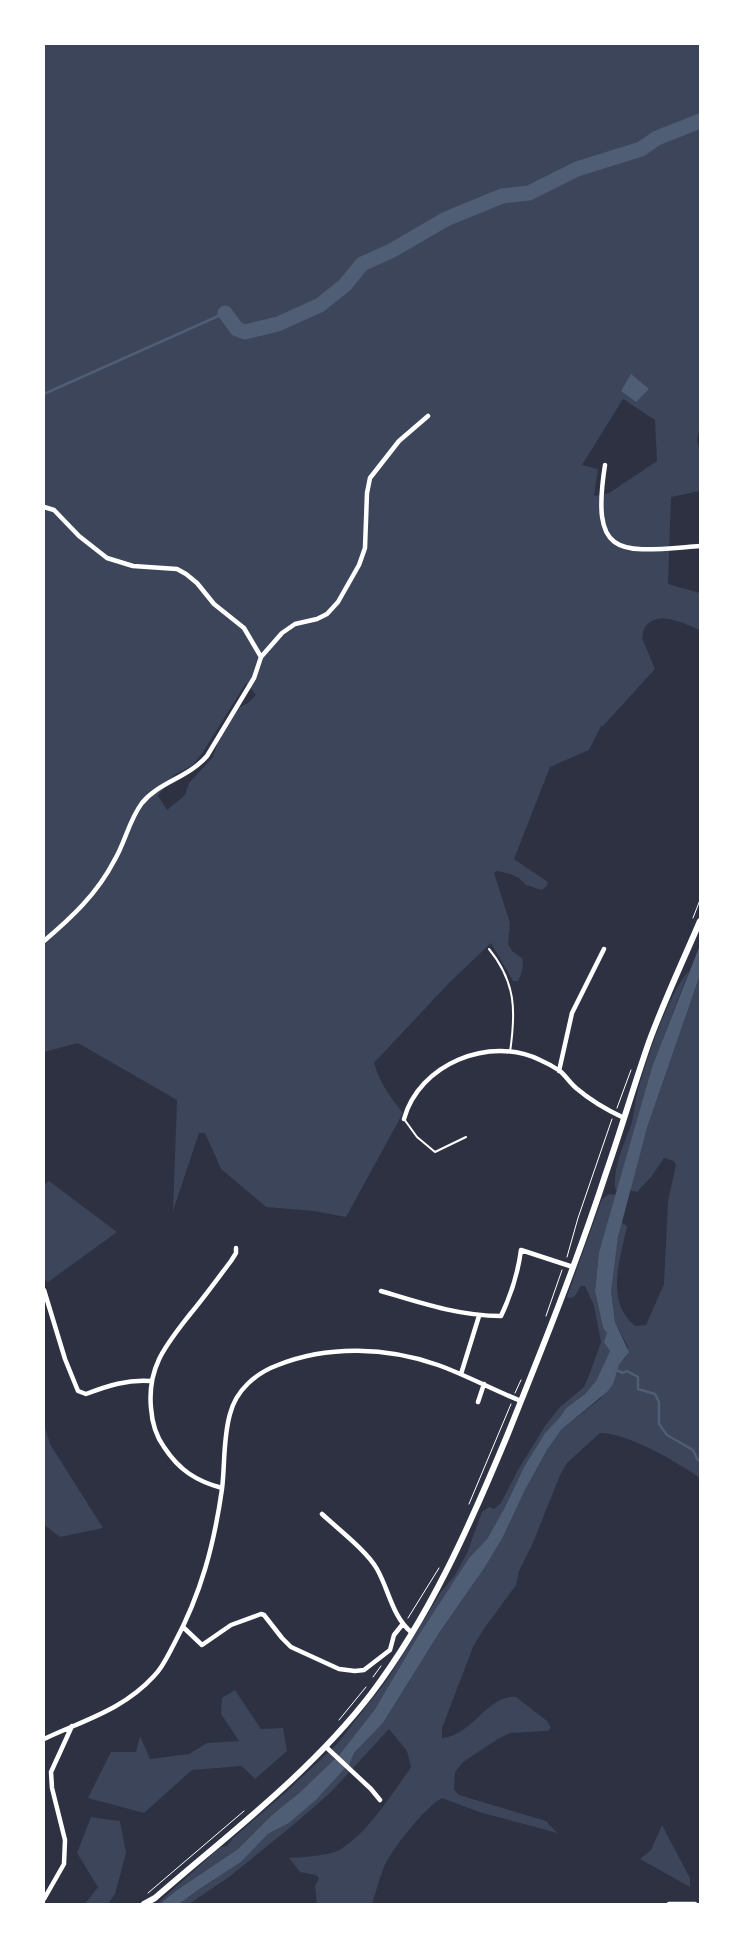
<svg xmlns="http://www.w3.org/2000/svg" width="744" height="1948" viewBox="0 0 744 1948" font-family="Literata,serif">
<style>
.green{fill:#3c4559;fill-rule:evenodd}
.water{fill:#4f5d75}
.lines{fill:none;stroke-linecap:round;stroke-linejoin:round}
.stream{stroke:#4f5d75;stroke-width:2.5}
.river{stroke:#4f5d75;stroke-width:15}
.path{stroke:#fff;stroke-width:1}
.service{stroke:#fff;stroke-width:2}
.minor{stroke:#fff;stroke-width:4.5}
.primary{stroke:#fff;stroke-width:6}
</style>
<rect width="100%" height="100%" fill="#2d3142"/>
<path class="green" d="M44 44H700V425L697 440 700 451V491L671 497 668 584 700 593V630C685 624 658 609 645 627 643 630 643 635 642 638L655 669 603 726H601L589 750 550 767 514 859 548 882 547 886 542 890 526 885 519 878 510 874 497 871 494 873 510 923 508 944 513 952 522 958C524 966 522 973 518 981H513L491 943 448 984 374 1063C380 1083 390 1097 403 1113L346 1217 314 1211 266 1207 221 1169 205 1133H199L173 1211 177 1100 78 1043 44 1052ZM623 399 655 420 657 461 609 493 594 496 598 469 582 465ZM246 683 256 695 248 703 238 708 219 739 213 757 189 783 185 795 167 810 158 796 174 775 193 765 203 752Z
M689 971 653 1064 618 1191 615 1188C613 1166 624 1145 631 1125 634 1115 634 1105 637 1095 644 1065 669 991 689 971Z
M700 975V1478C677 1462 628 1433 600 1433L567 1463 560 1475 532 1545 519 1571 516 1585 483 1630 473 1647 442 1728V1738C472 1736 488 1694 516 1697L547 1721 551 1728 548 1731 510 1733 498 1739 463 1762 455 1772 454 1790 459 1795 546 1821 557 1833 479 1812 442 1798C426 1806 391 1850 384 1867 379 1879 376 1892 372 1904H317L315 1886 319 1878 316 1875 300 1872 289 1858C302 1857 331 1856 341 1849 368 1832 393 1793 411 1767L407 1751 389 1729 331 1792 292 1826 229 1877 189 1904H179L198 1890 241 1862 268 1834 289 1823 316 1800 350 1763 354 1753 383 1723 439 1633 485 1567 503 1537 525 1490 547 1450 561 1430 601 1398 619 1365 626 1357 628 1347 615 1322 611 1291 613 1264 621 1222 627 1226C621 1259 604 1300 635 1326L646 1325 664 1284 668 1201 676 1165 674 1161 664 1158 651 1177 637 1192 629 1190 647 1128Z
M49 1181 117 1232 48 1282 44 1279V1185Z
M609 1194 616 1195 599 1252 595 1291 603 1328 607 1333 608 1346 610 1351 596 1381 585 1394 566 1408 560 1417 545 1433 524 1467 505 1507 487 1539 469 1558 418 1636 375 1709 340 1754 299 1793 273 1814 238 1849 177 1890 162 1903 157 1904 217 1850 222 1847 227 1846 233 1838 285 1793 337 1744 387 1680 441 1592 455 1575 467 1553 482 1512 489 1507 494 1509 501 1503 518 1470 545 1426 560 1407 584 1387 590 1373 601 1342 594 1306 585 1286H581L575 1296 571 1298 567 1297 602 1199Z
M44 1424 50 1444 103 1528 60 1537 44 1525Z
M235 1690 261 1729 283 1728 287 1751 255 1779 242 1766 192 1770 144 1813 88 1798 111 1752H136L140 1736 150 1759 189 1754 207 1743 239 1741 221 1714 222 1698Z
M91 1817 120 1821 126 1853 115 1894 108 1904H85L98 1887 77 1853Z
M662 1825 690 1878V1887L640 1859 651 1850Z"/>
<path class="water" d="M631 374 649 389 636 402 621 391Z
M700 945V975L647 1128 618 1237 611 1291 615 1322 629 1352 619 1365 613 1384 608 1391 561 1430 547 1450 525 1490 503 1537 485 1567 439 1633 383 1723 354 1753 350 1763 316 1800 289 1823 268 1834 241 1862 198 1890 179 1904H160L177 1890 238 1849 273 1814 299 1793 340 1754 375 1709 418 1636 469 1558 487 1539 505 1507 524 1467 545 1433 560 1417 566 1408 585 1394 596 1381 610 1351 604 1342 607 1333 603 1328 595 1291 599 1252 653 1064Z"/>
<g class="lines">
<path class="stream" d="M44 394 225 313
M614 1369 623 1373 627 1371 638 1377V1389L655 1394 659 1402V1424L667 1435 693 1450 697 1459 700 1461"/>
<path class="river" d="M225 313 237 329 245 332 278 324 320 305 345 285 362 264 391 251 446 219 502 196 529 193 577 169 641 149 657 138 700 121"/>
<path class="path" d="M693 918 700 900
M617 1108 631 1070
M567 1257 578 1218 612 1119
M546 1316 562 1270
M515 1393 521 1380
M469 1504 511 1404
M408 1618 439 1568
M373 1677 381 1666
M339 1720 366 1687
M148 1893 244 1811"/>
<path class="service" d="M489 949C516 982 516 1011 510 1052
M404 1119 417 1137 435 1152 466 1137"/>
<path class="minor" d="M605 465C590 561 621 552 700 546
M44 507 54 510 79 536 107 558 133 566 177 569 186 574 197 583 214 604 244 628 261 657
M44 941C71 918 97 894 114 861 125 843 129 820 142 803 159 782 188 778 207 756L254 678 261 657 282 633 295 624 317 619 327 614 338 602 359 565 365 548 367 493 370 478 399 441 428 416
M559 1071 572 1013 604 949
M404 1119C419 1064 490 1035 540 1060 547 1063 554 1067 560 1071 566 1076 570 1083 576 1088 590 1100 607 1110 624 1118
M44 1290 65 1359 78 1391 86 1394C107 1386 128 1379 151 1381
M381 1291C421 1303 459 1316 501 1316 511 1295 518 1273 521 1250L573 1267
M461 1374 479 1316
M478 1402 484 1384
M222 1488C196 1481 179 1470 164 1447 156 1436 152 1422 151 1408 147 1366 167 1344 191 1313 205 1296 218 1278 231 1261L236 1253V1248
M322 1514C338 1529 367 1551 377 1569 389 1590 392 1616 411 1632
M183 1627 202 1645 231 1625 261 1614 264 1615 282 1638 291 1647 339 1669 355 1671 364 1670 390 1650 394 1635 402 1625
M44 1739C84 1720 123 1710 154 1676 163 1667 168 1655 174 1644 201 1594 214 1545 222 1489 225 1465 223 1438 230 1414 236 1390 256 1373 278 1365 328 1345 387 1347 438 1365 466 1375 493 1390 521 1401
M326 1747 371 1789 380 1800
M44 1899 64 1864 65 1840 52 1788 51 1772 72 1726
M669 1904H695"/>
<path class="primary" d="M144 1904 155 1898C230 1833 310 1773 371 1694 430 1616 470 1525 507 1436 542 1349 577 1262 606 1173 621 1130 634 1085 649 1042 664 1001 683 961 700 921"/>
</g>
<rect width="744" height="1948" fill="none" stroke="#ffffff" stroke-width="90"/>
</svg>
